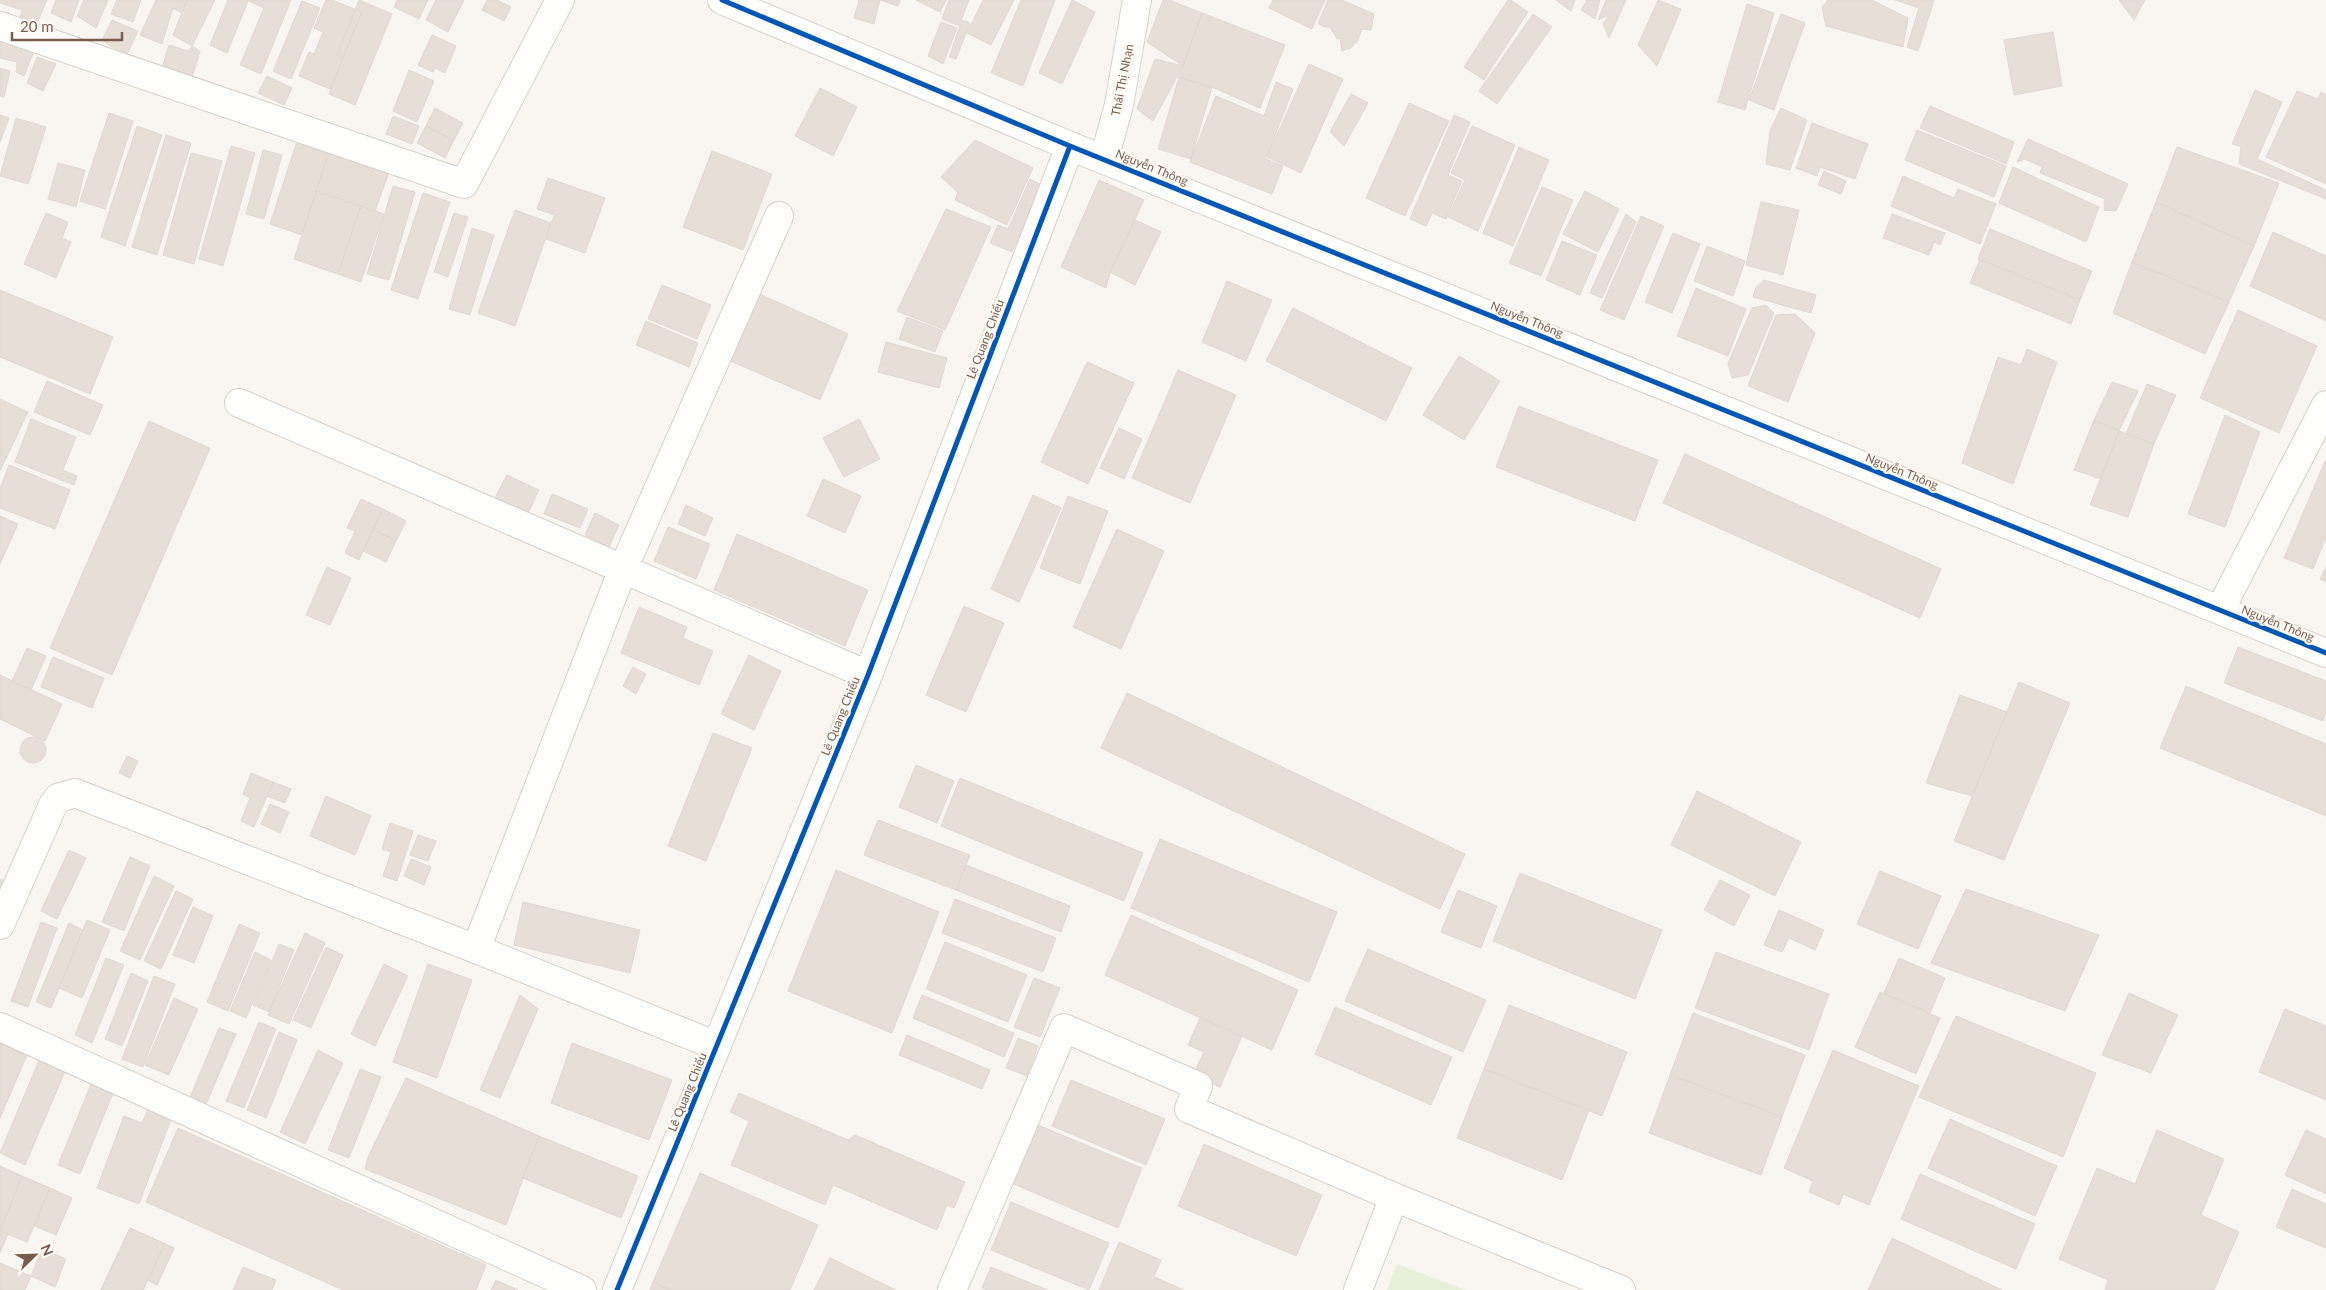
<svg xmlns="http://www.w3.org/2000/svg" width="2326" height="1290" viewBox="0 0 2326 1290" font-family="Lato,sans-serif">
<style>
.green{fill:#e7f0db}
.building{fill:#e6ded7;stroke:#e2d8d2}
.lines{fill:none;stroke-linecap:round;stroke-linejoin:round}
.minor-casing{stroke:#d7d1cb;stroke-width:30}
.tertiary-casing{stroke:#d7d1cb;stroke-width:30}
.minor{stroke:#fefefd;stroke-width:28}
.tertiary{stroke:#fefefd;stroke-width:28}
.cycleway-casing{stroke:#fffaf3;stroke-width:8}
.cycleway{stroke:#0057b8;stroke-width:5}
.labels{text-anchor:middle;dominant-baseline:central;stroke-width:4.5;stroke-linejoin:round;paint-order:stroke}
.street-label{font-size:12px;fill:#7a5c4d;stroke:#fffaf3}
</style>
<rect width="100%" height="100%" fill="#f9f5f0"/>
<path class="green" d="M1397 1264 1465 1290H1387Z"/>
<path class="building" d="M0 0H47L35 28 18 24 22 10 0 3Z
M56 0H79L71 22 51 13Z
M84 0H108L96 28 77 16Z
M117 0H141L133 22 111 14Z
M156 0H186L182 13 173 8 162 44 140 35Z
M187 0H215L192 46 173 35Z
M228 0H291L261 74 240 65 264 8 248 1 227 53 210 45Z
M326 0H332L362 12 330 89 299 76 309 52 314 54 323 32 314 28Z
M359 0 392 14 355 105 329 94 343 57 337 55Z
M397 0H428L419 19 394 7Z
M436 0H464L448 32 426 20Z
M487 0H497L511 7 504 21 482 10Z
M859 0H900L898 6 880 0 874 24 854 18Z
M916 0H946L940 12Z
M949 0H969L961 20 970 23 956 59 949 57 960 26 942 19Z
M983 0H1014L991 45 967 33Z
M1021 0H1055L1023 86 991 73Z
M1072 0 1095 12 1062 84 1039 73Z
M1163 0H1169L1202 13 1183 66 1147 42Z
M1273 0H1325L1312 29 1269 8Z
M1328 0H1342L1374 14 1371 30 1362 29 1358 40 1351 48 1342 51 1340 38 1337 39 1330 27H1324L1318 23Z
M1508 0H1511L1528 12 1484 80 1464 67Z
M1556 0H1575L1571 11Z
M1585 0H1600L1595 19 1581 10 1587 1Z
M1606 0H1626L1609 38 1603 24 1609 15 1598 20Z
M1658 0 1681 9 1657 66 1638 45Z
M1828 0H1872L1908 18 1903 47 1826 26 1822 7Z
M1895 0H1934L1918 51 1907 47 1919 8Z
M2119 0H2145L2134 20Z
M302 1 320 8 291 79 273 71Z
M1747 4 1774 13 1745 110 1718 102Z
M1202 13 1285 45 1260 108 1212 87 1179 77Z
M1533 14 1552 27 1497 104 1479 91Z
M1781 14 1805 23 1774 110 1749 100Z
M112 20 138 31 126 57 102 40Z
M941 22 957 28 943 64 928 56Z
M2053 32 2062 86 2014 95 2004 40Z
M0 34 36 46 24 76 16 72 17 62 0 58Z
M432 35 456 46 445 73 435 68 433 72 418 65Z
M169 45 188 51 192 46 200 51 192 78 162 69Z
M37 57 56 64 43 91 27 83Z
M1155 59 1183 66 1153 121 1137 109Z
M1309 64 1343 79 1301 173 1267 157Z
M0 68 10 71 4 97 0 96Z
M409 70 434 81 417 122 393 111Z
M267 76 292 88 284 105 258 93Z
M1179 77 1212 87 1191 159 1158 149Z
M1276 82 1293 89 1266 159 1283 166 1272 194 1190 162 1216 96 1264 116Z
M820 88 857 107 833 156 795 136Z
M2255 90 2282 102 2257 159 2326 190V199L2239 164 2241 147 2232 144Z
M2297 91 2318 99 2321 92 2326 95V184L2266 157Z
M1351 94 1368 103 1344 146 1330 132Z
M1409 103 1449 121 1405 216 1366 198Z
M1930 106 2014 142 2006 164 1920 128Z
M435 108 463 123 454 140 426 126Z
M1781 108 1807 120 1790 170 1766 164 1770 131Z
M109 113 133 121 105 209 80 201Z
M0 115 9 118 0 142Z
M1454 115 1470 122 1448 175 1462 181 1446 219 1432 213 1426 226 1410 219Z
M393 116 419 126 412 144 386 134Z
M16 118 46 127 28 184 0 176Z
M1812 123 1868 144 1855 179 1820 167 1817 176 1796 168Z
M137 126 162 135 125 246 101 237Z
M426 126 454 140 445 158 417 143Z
M1472 126 1515 145 1478 231 1448 217 1465 180 1451 173Z
M1917 130 2006 166 1994 197 1905 160Z
M166 135 191 143 157 255 132 247Z
M2028 139 2128 184 2116 211 2104 210 2105 199 2040 173 2042 167 2025 159 2017 162Z
M975 140 1033 168 1007 225 955 200 958 193 941 177Z
M297 141 329 152 302 235 270 224Z
M231 146 255 153 223 266 199 259Z
M1519 147 1549 160 1513 246 1483 233Z
M2177 147 2279 183 2254 246 2156 202Z
M263 150 282 155 264 219 246 214Z
M712 151 772 174 743 250 683 227Z
M329 152 389 172 375 211 316 191Z
M191 153 222 161 194 264 163 255Z
M58 163 85 170 76 207 48 199Z
M2013 167 2099 207 2086 242 1999 203Z
M1824 171 1846 181 1841 194 1818 185Z
M1903 176 1954 198 1958 189 1996 204 1980 244 1891 206Z
M548 178 605 198 585 253 546 239 554 215 537 209Z
M1030 179 1042 185 1012 252 990 243 998 225 1008 229Z
M1099 180 1144 200 1110 272 1106 288 1061 267Z
M393 186 415 192 389 280 367 274Z
M1542 187 1573 200 1541 276 1509 263Z
M316 191 361 206 338 274 294 259Z
M1585 191 1619 209 1598 252 1563 234Z
M423 193 450 202 418 299 391 290Z
M1761 202 1799 210 1783 275 1746 265Z
M2156 202 2254 246 2229 302 2132 262Z
M361 206 384 214 361 282 338 274Z
M946 209 991 227 945 330 897 311Z
M515 210 551 223 515 326 478 313Z
M46 213 68 222 62 238 71 242 56 278 24 264Z
M454 213 468 217 448 277 434 272Z
M1626 214 1636 222 1602 298 1590 293Z
M1892 214 1945 233 1940 245 1934 242 1929 255 1883 238Z
M1641 216 1664 226 1624 320 1600 310Z
M1135 220 1161 232 1135 285 1110 272Z
M472 228 494 235 470 315 449 309Z
M1990 229 2092 271 2080 300 1978 259Z
M2273 232 2326 256V321L2250 286Z
M1673 233 1700 244 1672 313 1645 302Z
M1562 241 1597 255 1580 295 1546 280Z
M1707 246 1745 261 1733 296 1694 281Z
M1980 259 2080 300 2071 324 1970 283Z
M2132 262 2229 302 2205 354 2113 313Z
M1764 280 1816 295 1811 313 1753 297 1756 287Z
M1227 281 1272 300 1246 361 1202 342Z
M662 285 711 305 697 339 648 319Z
M1696 288 1746 309 1728 356 1677 336Z
M0 290 113 337 90 394 0 357Z
M755 292 848 334 820 400 726 359Z
M1766 305 1774 313 1748 375 1732 378 1728 363 1752 308Z
M1293 308 1412 368 1386 421 1266 361Z
M2238 310 2317 346 2279 433 2200 398Z
M1795 314 1815 333 1788 402 1748 386 1776 315Z
M907 317 943 331 935 352 899 339Z
M646 321 698 343 689 367 636 345Z
M886 342 947 358 939 388 878 372Z
M2027 349 2057 362 2013 484 1962 463 1998 357 2021 365Z
M1459 356 1500 381 1464 440 1423 415Z
M1087 362 1134 383 1088 484 1041 462Z
M1178 370 1236 395 1190 503 1132 478Z
M47 381 103 405 90 435 34 412Z
M2112 382 2138 391 2119 431 2094 420Z
M2147 384 2176 395 2154 444 2126 434Z
M0 399 28 412 0 471Z
M1519 406 1658 460 1635 521 1496 467Z
M2225 415 2260 432 2225 527 2188 514Z
M31 419 76 437 63 470 77 476 74 485 15 462Z
M859 419 880 459 844 477 823 438Z
M2094 420 2119 431 2101 479 2074 470Z
M149 421 210 448 112 675 50 648Z
M1119 428 1142 439 1124 479 1100 468Z
M2119 431 2154 444 2128 517 2090 505Z
M1685 454 1941 569 1920 618 1663 503Z
M2326 459V538L2313 569 2284 558Z
M9 465 70 490 55 529 0 508V489Z
M507 475 539 490 528 513 495 498Z
M823 479 861 496 845 533 807 516Z
M552 494 588 509 580 528 544 514Z
M1033 495 1061 508 1019 602 991 589Z
M1068 496 1108 511 1080 584 1040 568Z
M361 499 383 509 359 560 345 553 355 531 347 528Z
M686 505 713 518 705 536 678 524Z
M383 509 406 521 396 541 373 529Z
M595 513 619 525 609 547 585 535Z
M0 516 18 524 0 564Z
M668 527 710 544 696 579 654 561Z
M373 529 396 541 386 562 363 551Z
M1117 529 1164 551 1121 649 1073 627Z
M737 534 868 590 845 646 714 590Z
M327 567 351 578 330 625 306 615Z
M2326 567V582L2320 579Z
M964 606 1004 623 966 712 926 695Z
M639 607 687 627 683 638 713 651 699 685 621 653Z
M2238 647 2326 681V712L2323 721 2224 683Z
M27 648 46 656 31 690 12 681Z
M749 655 781 671 754 730 721 714Z
M53 657 104 678 92 708 41 687Z
M633 667 646 674 636 694 623 686Z
M0 675 62 704 45 741 0 719Z
M2019 682 2070 703 2004 860 1954 841Z
M2186 686 2326 744V816L2160 748Z
M1127 693 1465 854 1440 909 1101 748Z
M1960 695 2007 712 1972 796 1926 783Z
M713 733 752 748 706 861 668 846Z
M20 750a13 13 0 1 1 26 0a13 13 0 1 1-26 0Z
M127 756 138 761 130 778 119 773Z
M916 765 954 781 937 823 899 807Z
M251 773 273 782 254 827 241 821 250 798 243 794Z
M960 778 1143 853 1124 901 941 826Z
M273 782 291 789 285 803 267 796Z
M1697 791 1801 842 1775 896 1671 845Z
M326 796 371 816 355 855 310 836Z
M270 804 289 812 280 833 261 824Z
M878 820 970 855 956 890 864 855Z
M390 823 413 831 397 881 383 876 391 852 382 849Z
M418 835 436 841 428 861 410 855Z
M1160 839 1337 912 1309 982 1131 908Z
M69 850 86 858 57 919 41 911Z
M130 857 150 866 124 931 102 922Z
M411 859 431 867 424 885 404 876Z
M966 865 1070 906 1061 932 956 890Z
M836 870 939 912 892 1033 788 991Z
M1880 871 1941 896 1918 949 1857 924Z
M1520 873 1662 930 1635 999 1493 941Z
M154 876 174 886 140 960 120 951Z
M0 879 5 881 0 894Z
M1720 880 1750 895 1734 926 1704 910Z
M1966 889 2099 935 2065 1011 1931 963Z
M1458 890 1497 906 1481 948 1441 932Z
M176 891 193 899 161 969 144 961Z
M955 899 1056 938 1043 972 942 933Z
M523 902 640 930 630 973 514 945Z
M193 907 213 916 194 963 173 955Z
M1779 910 1824 930 1815 950 1789 938 1782 952 1764 945Z
M1131 915 1298 990 1272 1050 1105 975Z
M87 920 110 930 82 998 59 988Z
M41 922 57 928 28 1007 11 1001Z
M69 923 83 930 51 1008 36 1002Z
M239 924 260 933 228 1011 207 1002Z
M305 933 325 943 289 1024 268 1015Z
M945 942 1027 975 1008 1022 926 989Z
M279 944 294 950 269 1012 253 1005Z
M326 947 343 955 311 1028 293 1020Z
M1368 949 1486 1000 1463 1052 1345 1001Z
M255 952 271 960 246 1018 230 1011Z
M1716 952 1829 994 1809 1050 1695 1008Z
M106 958 124 965 92 1043 75 1035Z
M1899 958 1945 978 1930 1013 1884 993Z
M384 964 408 976 375 1046 351 1034Z
M428 964 472 980 437 1078 393 1062Z
M131 973 148 981 122 1046 105 1039Z
M154 976 175 984 143 1067 122 1059Z
M1034 978 1060 988 1040 1037 1014 1027Z
M1880 992 1940 1018 1916 1074 1855 1047Z
M2129 993 2178 1015 2151 1073 2102 1055Z
M520 995 538 1009 500 1098 480 1090Z
M922 995 1014 1033 1004 1057 913 1018Z
M174 998 198 1009 169 1075 145 1065Z
M1509 1005 1627 1052 1602 1116 1484 1069Z
M1335 1007 1452 1057 1431 1105 1315 1054Z
M2285 1009 2326 1026V1100L2259 1072Z
M1693 1013 1805 1055 1782 1117 1670 1075Z
M1956 1016 2096 1073 2063 1157 1919 1097Z
M1200 1018 1242 1036 1220 1087 1193 1075 1204 1052 1188 1045Z
M259 1022 276 1029 244 1108 226 1101Z
M219 1028 236 1034 204 1109 188 1102Z
M279 1032 297 1040 266 1118 247 1110Z
M907 1035 990 1070 982 1089 899 1055Z
M1018 1038 1038 1046 1027 1076 1006 1068Z
M0 1043 27 1055 0 1118Z
M572 1043 672 1080 649 1140 551 1103Z
M318 1050 343 1063 305 1144 280 1132Z
M1833 1050 1919 1086 1869 1205 1843 1194 1839 1205 1809 1192 1813 1181 1784 1168Z
M40 1058 66 1069 25 1165 0 1153Z
M360 1069 381 1077 349 1158 328 1150Z
M1484 1069 1589 1110 1562 1180 1457 1138Z
M1670 1075 1782 1117 1761 1175 1649 1133Z
M94 1077 116 1086 80 1174 58 1165Z
M406 1078 539 1136 506 1225 365 1169 368 1157Z
M1071 1080 1165 1119 1146 1165 1052 1126Z
M739 1093 848 1140 855 1135 965 1182 954 1208 947 1205 937 1230 833 1185 825 1205 731 1165 749 1121 730 1112Z
M150 1105 173 1114 139 1204 97 1188 124 1116 142 1123Z
M1950 1119 2057 1166 2035 1216 1928 1168Z
M1035 1124 1142 1168 1118 1228 1011 1183Z
M178 1128 486 1265 476 1290H343L146 1202Z
M2157 1130 2224 1159 2201 1215 2239 1232 2214 1290H2105L2108 1280 2059 1259 2097 1168 2135 1184Z
M2306 1130 2326 1139V1194L2285 1175Z
M539 1136 638 1176 621 1218 523 1178Z
M1204 1144 1322 1195 1296 1256 1178 1206Z
M0 1166 22 1176 0 1229Z
M700 1173 818 1225 790 1290H671L653 1282Z
M1920 1174 2035 1224 2016 1269 1901 1219Z
M22 1176 50 1188 27 1242 0 1231Z
M50 1188 72 1198 56 1235 34 1226Z
M2292 1189 2326 1204V1248L2276 1227Z
M1011 1202 1109 1243 1089 1290 991 1250Z
M130 1228 174 1248 157 1285 148 1280 143 1290H101Z
M130 1228 165 1244 143 1290H101Z
M0 1231 8 1234 0 1253Z
M1892 1238 2002 1290H1868Z
M1119 1242 1161 1260 1154 1277 1184 1290H1099Z
M165 1244 174 1248 157 1285 148 1280Z
M42 1249 66 1259 55 1287 31 1276Z
M830 1258 896 1290H814Z
M0 1263 31 1276 25 1290H0Z
M243 1267 276 1280 272 1290H233Z
M991 1267 1048 1290H987L982 1288Z
M496 1280 518 1290H491Z
M653 1282 671 1290H650Z"/>
<g class="lines">
<defs>
<path id="minor" d="M0 26 464 184 560 0
M1104 159 1119 105 1137 0
M239 403 868 675
M2220 610 2326 405
M0 925 53 805 58 798 75 793 476 949 717 1046
M476 949 623 569 779 216
M0 1027 582 1290
M617 1290 868 675 1070 146
M952 1290 1064 1028 1198 1086 1189 1109 1394 1197 1621 1290
M1358 1290 1394 1197"/>
<path id="tertiary" d="M722 0 1070 146 2326 653"/>
</defs>
<use href="#minor" class="minor-casing"/>
<use href="#tertiary" class="tertiary-casing"/>
<use href="#minor" class="minor"/>
<use href="#tertiary" class="tertiary"/>
<defs>
<path id="cycleway" d="M722 0 1070 146 2326 653
M617 1290 868 675 1070 146"/>
</defs>
<use href="#cycleway" class="cycleway-casing"/>
<use href="#cycleway" class="cycleway"/>
</g>
<g class="labels">
<g class="street-label">
<text transform="translate(1122 80) rotate(-79)">Thái Thị Nhạn</text>
<text transform="translate(1152 167) rotate(22)">Nguyễn Thông</text>
<text transform="translate(1527 319) rotate(22)">Nguyễn Thông</text>
<text transform="translate(985 339) rotate(-69)">Lê Quang Chiểu</text>
<text transform="translate(1902 471) rotate(22)">Nguyễn Thông</text>
<text transform="translate(2278 623) rotate(22)">Nguyễn Thông</text>
<text transform="translate(840 716) rotate(-68)">Lê Quang Chiểu</text>
<text transform="translate(687 1092) rotate(-68)">Lê Quang Chiểu</text>
</g>
</g>
<g transform="translate(35 1255) rotate(67)" stroke="#fffaf3" stroke-width="4" paint-order="stroke">
<path d="M0-4L9 19L0 12L-9 19Z" fill="#7a5c4d"/>
<text y="-8" font-size="14" font-weight="bold" text-anchor="middle" fill="#7a5c4d">N</text>
</g>
<path d="M12 32v8h110v-8" fill="none" stroke="#7a5c4d" stroke-width="2.5"/>
<text x="20" y="32" font-size="15" fill="#7a5c4d" stroke="#fffaf3" stroke-width="4" paint-order="stroke">20 m</text>
</svg>
